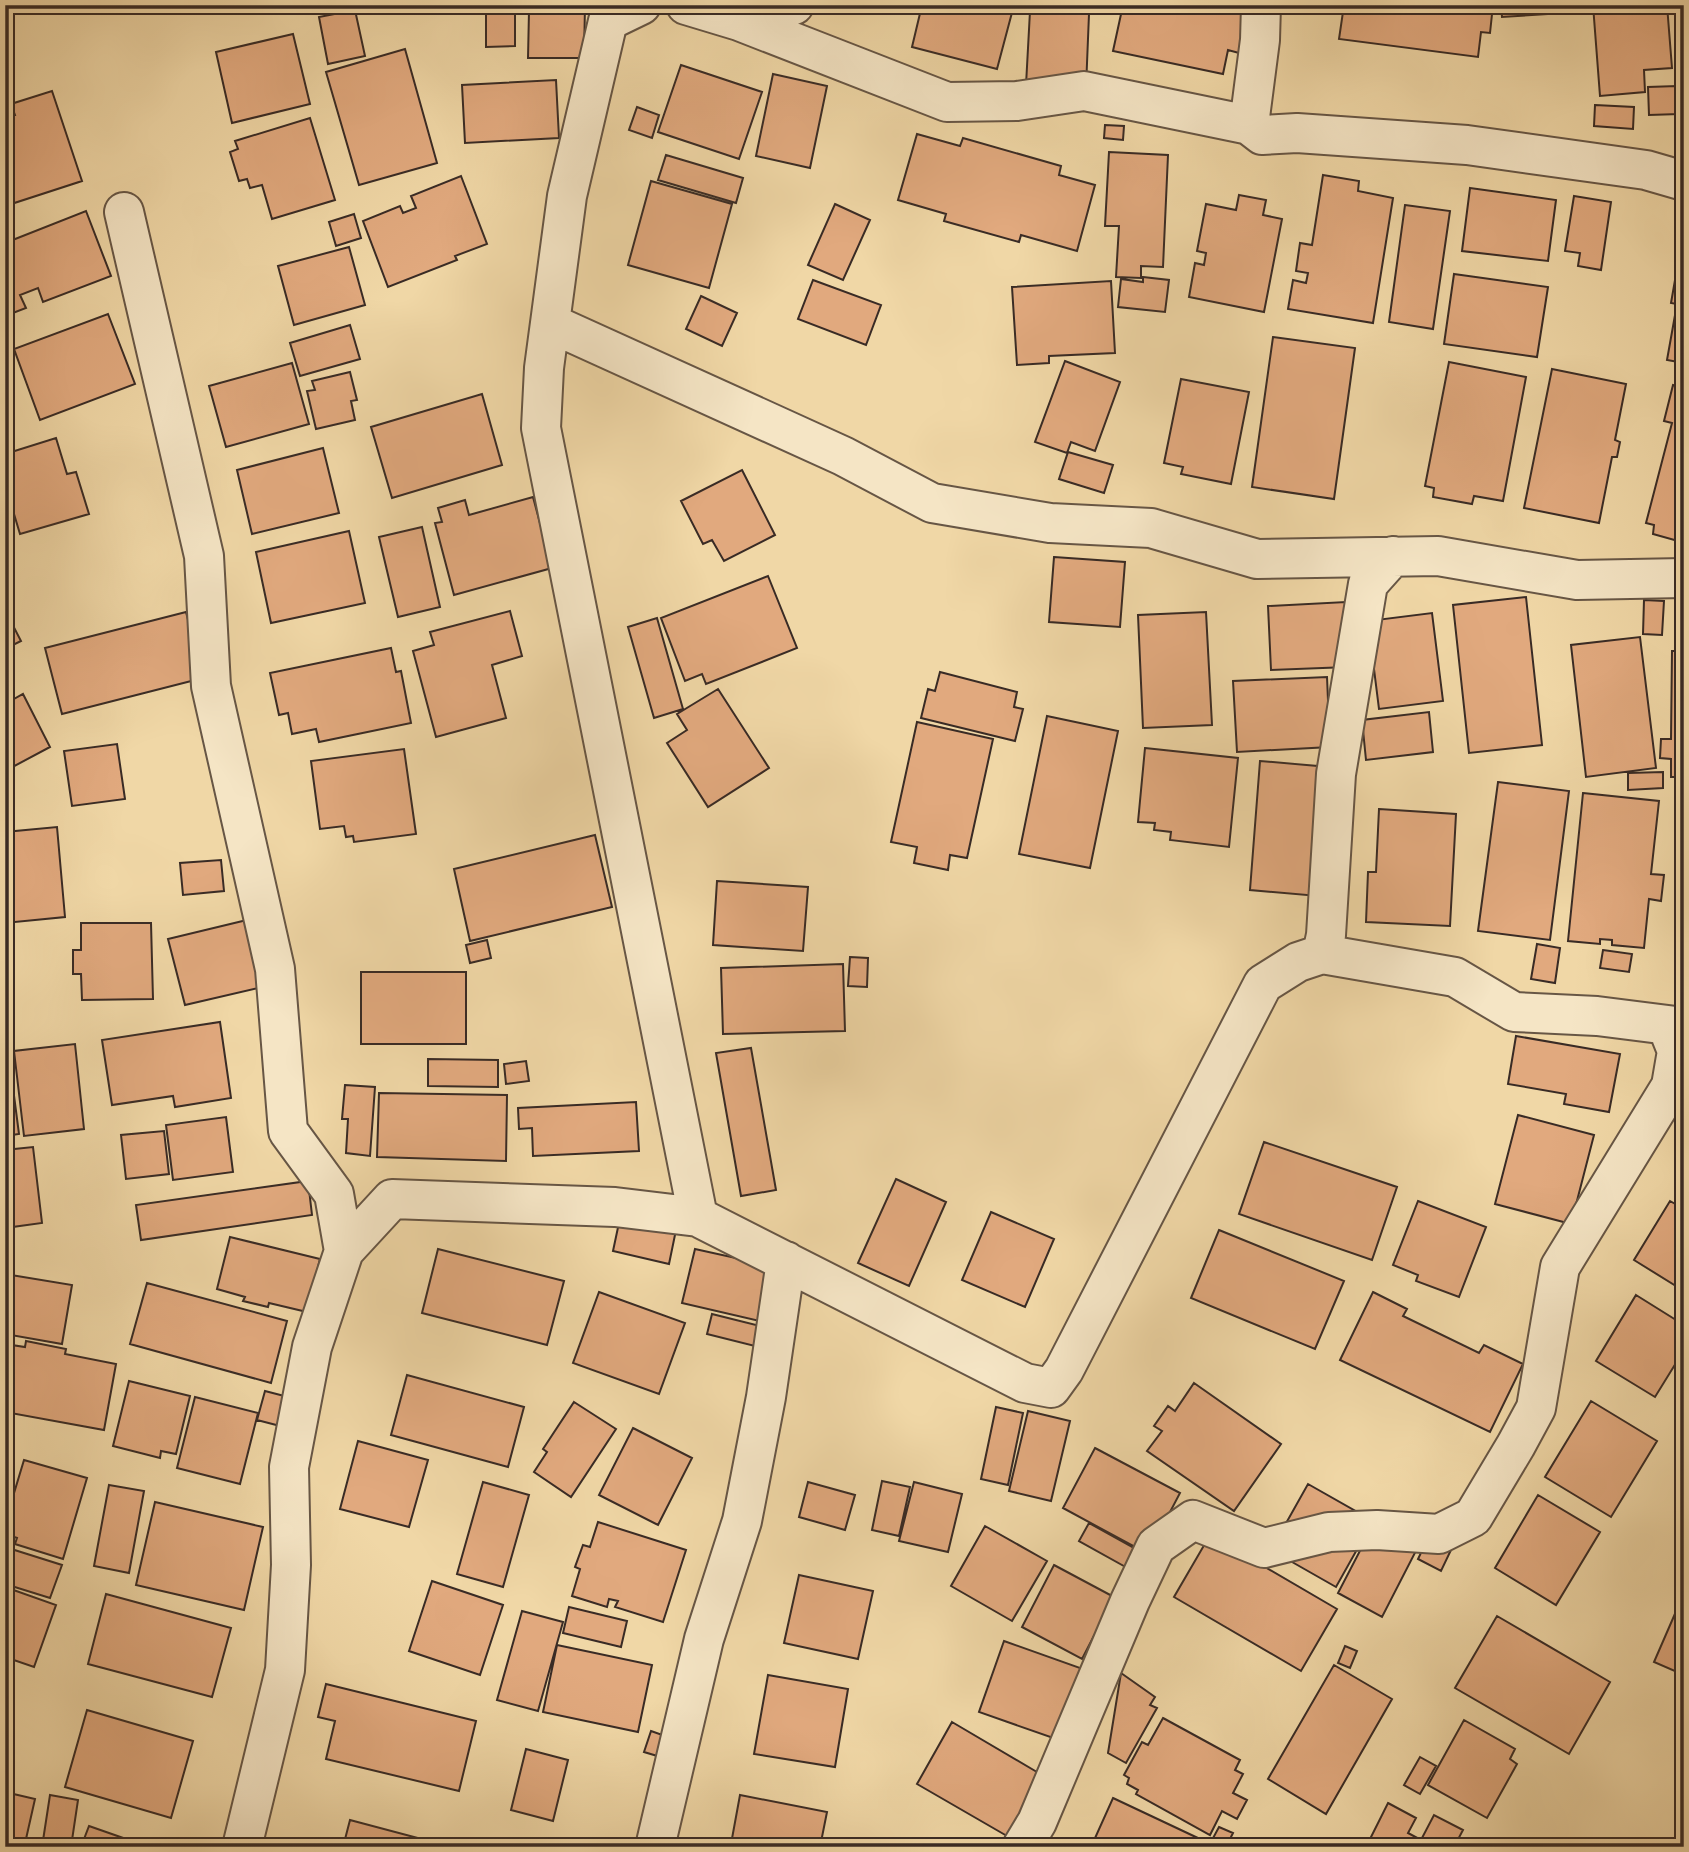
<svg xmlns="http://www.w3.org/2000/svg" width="1689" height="1852" viewBox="0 0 1689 1852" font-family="Cardo,serif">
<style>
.building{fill:#e1a97e;stroke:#392b25;stroke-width:2}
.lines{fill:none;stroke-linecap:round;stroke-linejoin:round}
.street-casing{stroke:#675645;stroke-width:42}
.street{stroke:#f5e5c5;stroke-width:38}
</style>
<rect width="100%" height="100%" fill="#f0d7a6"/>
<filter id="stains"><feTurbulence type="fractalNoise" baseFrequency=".00286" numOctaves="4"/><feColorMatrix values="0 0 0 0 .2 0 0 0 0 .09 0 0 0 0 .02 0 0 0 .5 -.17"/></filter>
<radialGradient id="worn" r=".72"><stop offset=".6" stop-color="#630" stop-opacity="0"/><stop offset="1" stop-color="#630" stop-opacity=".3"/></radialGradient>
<path class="building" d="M536 5H585L584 58H528L529 11 536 12Z
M922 5H1014L997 69 912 47Z
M1123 5H1249L1239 53 1228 50 1223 74 1113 51Z
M1334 5H1493L1490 33 1481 32 1478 57 1339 39 1343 12 1333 11Z
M1501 5H1586V9L1563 11V13L1502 17Z
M1593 5H1667L1672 68 1644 70 1645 92 1600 96Z
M355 10 365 56 328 64 319 17Z
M486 11H515V46L486 47Z
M1030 11 1089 14 1086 88 1026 85Z
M293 34 310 104 232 123 216 52Z
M405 49 437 163 359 185 326 72Z
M681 65 762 92 739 159 658 132Z
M773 74 827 86 810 168 756 156Z
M556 80 559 138 465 143 462 85Z
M1677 86 1679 114 1649 115 1648 87Z
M52 91 82 181 5 206V118L15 115 11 104Z
M1595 105 1634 107 1633 129 1594 126Z
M637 107 659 115 652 138 629 130Z
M310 118 335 200 272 219 262 185 250 188 247 179 239 181 230 152 238 149 235 141Z
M1105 125 1124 126 1123 140 1104 138Z
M917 134 960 146 963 138 1061 166 1059 175 1095 185 1077 251 1021 235 1019 242 944 221 946 214 898 200Z
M1109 152 1168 155 1163 267 1141 266V278L1116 277 1119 226H1105Z
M666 155 743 178 736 203 658 180Z
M1323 175 1359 181 1358 191 1393 198 1373 323 1288 309 1293 280 1306 283 1308 273 1296 271 1300 243 1312 245Z
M461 176 487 244 455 256 457 260 388 287 363 221 400 206 403 213 416 208 411 196Z
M651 181 732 204 709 288 628 265Z
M1470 188 1556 200 1548 261 1462 251Z
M1239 195 1266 200 1263 215 1282 219 1264 312 1189 297 1195 263 1204 265 1206 253 1197 251 1206 204 1236 210Z
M1574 196 1611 202 1601 270 1578 266 1580 253 1565 251Z
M835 204 870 220 843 280 808 265Z
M1405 205 1450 211 1433 329 1389 322Z
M86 211 111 276 43 302 38 288 20 295 26 308 5 316V243Z
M354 214 361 238 336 246 329 222Z
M349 247 365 305 294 325 278 266Z
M1678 263 1684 264V363L1667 360 1677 304 1671 303Z
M1454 274 1548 287 1537 357 1444 344Z
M1143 277 1169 280 1165 312 1118 307 1121 279 1143 282Z
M813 280 881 305 866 345 798 319Z
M1111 281 1115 353 1049 356V363L1017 365 1012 287Z
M701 296 737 313 722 346 686 329Z
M108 314 135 384 40 420 14 349Z
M350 325 360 359 300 376 290 343Z
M1273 337 1355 348 1334 499 1252 487Z
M1065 361 1120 382 1095 451 1071 442 1067 453 1035 442Z
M1449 362 1526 377 1503 501 1474 496 1472 504 1433 497 1434 488 1425 486Z
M292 363 309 424 226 447 209 386Z
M1552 369 1626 384 1615 440 1620 442 1617 457H1612L1599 523 1524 508Z
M350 372 357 400 351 401 355 420 316 429 307 391 315 390 312 381Z
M1181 379 1249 392 1231 484 1181 474 1183 467 1164 463Z
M1673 385 1684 388V533L1680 532 1678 541 1653 534 1654 525 1646 523 1672 423 1664 421Z
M482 394 502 465 392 498 371 427Z
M56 438 67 474 76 472 89 514 20 534 5 484V454Z
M323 448 339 513 252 534 237 470Z
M1068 452 1113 465 1104 493 1059 479Z
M742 470 775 535 724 561 712 540 703 544 681 501Z
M533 497 552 568 454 595 435 523 442 522 438 508 465 500 469 515Z
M422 527 440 607 398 617 379 537Z
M349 531 365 603 271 623 256 552Z
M1054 557 1125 562 1120 627 1049 622Z
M768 576 797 648 706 684 702 674 685 681 661 618Z
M1526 597 1542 745 1469 753 1453 605Z
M1644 600 1664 601 1662 635 1643 634Z
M1346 602 1348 667 1271 670 1268 606Z
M5 610 21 641 5 649Z
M510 611 522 656 492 665 506 718 436 737 413 651 434 645 430 632Z
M186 612 203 678 62 714 45 648Z
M1206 612 1212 725 1143 728 1138 615Z
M1432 613 1443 701 1379 709 1368 621Z
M657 618 683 709 654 718 628 627Z
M1640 637 1656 768 1586 777 1571 645Z
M391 648 396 672 401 671 411 723 319 742 316 729 292 734 288 713 279 715 270 673Z
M1672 651H1684V777H1671V759L1660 758 1661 739H1671Z
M940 672 1017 692 1014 707 1023 709 1015 741 921 718 928 689 935 691Z
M1327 677 1330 747 1237 752 1233 681Z
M718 689 769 768 708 807 667 743 687 730 677 714Z
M23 694 50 747 5 771V704Z
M1429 712 1433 752 1366 760 1362 720Z
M1047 716 1118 731 1090 868 1019 854Z
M917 722 993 739 967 858 950 855 948 870 914 863 917 847 891 842Z
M117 744 125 799 72 806 64 751Z
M1145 748 1238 758 1229 847 1170 840 1171 832 1154 830 1155 823 1138 822Z
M404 749 416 834 354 842 353 836 346 837 344 826 320 829 311 761Z
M1260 761 1329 767 1318 896 1250 890Z
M1663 772V788L1628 790V773Z
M1498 782 1569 791 1550 940 1478 931Z
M1583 793 1659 801 1651 874 1664 875 1661 901 1649 899 1644 948 1612 945V940L1600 939V944L1568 941Z
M1379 809 1456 814 1450 926 1366 922 1368 872H1376Z
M1682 822H1684V882L1677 881Z
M57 827 65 917 5 923V832Z
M595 835 612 907 470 941 454 869Z
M221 860 224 891 183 895 180 863Z
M717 881 808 887 803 951 713 945Z
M1684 893V956H1678Z
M251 919 267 986 185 1005 168 939Z
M81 923H151L153 999 82 1000 81 974H73V950H81Z
M487 940 491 958 470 963 466 945Z
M1537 944 1560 948 1555 983 1531 979Z
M1603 950 1632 954 1629 972 1600 968Z
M850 957 868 958 867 987 848 986Z
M843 964 845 1031 723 1034 721 968Z
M361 972H466V1044H361Z
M220 1022 231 1098 175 1107 173 1096 112 1105 102 1040Z
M1516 1036 1620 1054 1609 1112 1564 1104 1566 1094 1508 1084Z
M75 1044 84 1129 24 1136 14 1051Z
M751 1048 776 1190 741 1196 716 1053Z
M428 1059 498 1060V1087L428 1086Z
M526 1061 529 1081 506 1084 504 1064Z
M10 1065 19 1134 5 1136V1066Z
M345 1085 375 1087 370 1156 346 1153 348 1119H342Z
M379 1093 507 1095 506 1161 377 1157Z
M636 1102 639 1151 533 1156 532 1128 519 1129 518 1108Z
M1518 1115 1594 1135 1571 1224 1495 1204Z
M226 1117 233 1172 173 1180 166 1125Z
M164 1131 169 1174 126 1179 121 1135Z
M1264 1142 1397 1187 1372 1260 1239 1214Z
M33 1147 42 1223 5 1228V1150Z
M896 1179 946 1202 909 1286 858 1263Z
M308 1181 312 1215 141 1240 136 1205Z
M1418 1201 1486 1227 1459 1297 1416 1281 1418 1275 1393 1265Z
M1670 1201 1684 1209V1291L1634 1260Z
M991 1212 1054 1239 1025 1307 962 1280Z
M620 1218 676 1230 669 1264 613 1251Z
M1219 1230 1344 1281 1315 1349 1191 1298Z
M230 1237 320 1259 307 1312 269 1303 268 1307 243 1301 245 1297 217 1289Z
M438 1249 564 1281 547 1345 422 1313Z
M695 1249 776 1267 764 1322 682 1303Z
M5 1274 72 1285 62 1344 5 1334Z
M147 1283 287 1321 271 1383 130 1344Z
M599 1292 685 1323 659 1394 573 1363Z
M1373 1292 1407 1309 1403 1316 1479 1353 1484 1345 1523 1364 1490 1432 1340 1360Z
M1636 1295 1684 1325V1350L1655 1397 1596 1361Z
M712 1314 772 1329 767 1349 707 1334Z
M26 1341 66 1349 65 1354 116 1364 104 1430 5 1412V1344L25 1347Z
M407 1375 524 1407 508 1467 391 1435Z
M129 1381 190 1396 176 1454 161 1451 160 1458 113 1446Z
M1194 1383 1281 1444 1234 1511 1147 1451 1162 1431 1154 1426 1168 1406 1175 1411Z
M265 1391 292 1398 284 1427 257 1420Z
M195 1397 258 1413 240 1484 177 1468Z
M1591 1401 1657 1441 1611 1517 1545 1477Z
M574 1402 616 1429 571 1497 534 1472 547 1452 543 1449Z
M996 1407 1023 1413 1008 1485 981 1479Z
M1028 1411 1070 1421 1051 1501 1009 1491Z
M633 1428 692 1458 658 1525 599 1495Z
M358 1441 428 1460 409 1527 340 1509Z
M1095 1448 1180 1493 1148 1554 1063 1508Z
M24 1460 87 1478 63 1559 15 1544 17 1538 5 1534V1523Z
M882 1481 910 1487 899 1536 872 1530Z
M483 1482 529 1495 503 1587 457 1574Z
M808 1482 855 1495 845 1530 799 1517Z
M914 1482 962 1494 948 1552 899 1541Z
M1308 1484 1373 1521 1336 1587 1271 1550Z
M109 1485 144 1491 129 1573 94 1566Z
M1538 1495 1600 1532 1556 1605 1495 1568Z
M155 1502 263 1527 244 1610 136 1585Z
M1376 1520 1420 1543 1382 1617 1338 1593Z
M598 1522 686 1550 663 1622 615 1607 618 1601 609 1599 607 1607 572 1596 580 1569 575 1567 583 1545 590 1547Z
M1089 1523 1141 1552 1131 1570 1079 1541Z
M985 1526 1047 1561 1012 1621 951 1586Z
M1210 1535 1337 1609 1301 1671 1174 1597Z
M1428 1538 1451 1550 1441 1571 1418 1559Z
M5 1547 62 1565 50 1598 5 1584Z
M1054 1565 1114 1597 1082 1659 1022 1627Z
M799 1575 873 1591 858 1659 784 1643Z
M432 1581 503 1605 480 1675 409 1651Z
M5 1587 56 1605 34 1667 5 1657Z
M1684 1593V1675L1654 1662Z
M106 1594 231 1628 212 1697 88 1664Z
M569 1607 627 1621 621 1647 563 1633Z
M522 1611 563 1622 538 1711 497 1700Z
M1497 1616 1610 1682 1569 1754 1455 1688Z
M1004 1641 1083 1669 1059 1740 979 1712Z
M557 1645 652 1665 638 1732 543 1712Z
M1345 1646 1357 1651 1350 1668 1338 1663Z
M1334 1665 1392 1699 1326 1814 1268 1779Z
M1121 1673 1155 1697 1150 1705 1157 1708 1126 1763 1108 1753Z
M768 1675 848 1689 835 1767 754 1754Z
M326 1684 476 1721 459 1791 326 1759 335 1721 318 1717Z
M87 1710 193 1741 171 1818 65 1787Z
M1163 1718 1240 1760 1235 1770 1243 1774 1233 1793 1247 1800 1237 1819 1222 1811 1210 1835 1136 1794 1138 1790 1127 1784 1129 1778 1124 1775 1142 1742 1148 1745Z
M1464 1720 1515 1749 1510 1759 1517 1764 1487 1818 1428 1785Z
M952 1722 1042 1775 1007 1836 917 1784Z
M651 1731 671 1738 664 1758 644 1752Z
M526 1749 568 1760 553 1821 511 1810Z
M1420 1757 1436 1766 1420 1794 1404 1785Z
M5 1792 35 1799 26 1839 32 1840 31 1847H5Z
M50 1795 78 1800 71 1847H42Z
M740 1795 827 1812 820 1847H744L731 1844Z
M1113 1798 1217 1847H1091Z
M1388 1803 1416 1818 1408 1833 1421 1840 1434 1815 1463 1830 1454 1847H1366Z
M350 1820 448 1846V1847H343Z
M89 1826 149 1847H81Z
M1219 1827 1233 1833 1226 1847 1212 1840Z"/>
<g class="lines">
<defs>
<path id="street" d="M641 5 608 21 567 196 544 368 541 428 698 1217
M686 5 739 21 947 102 1017 101 1084 91 1249 125 1262 135 1297 133 1467 145 1646 170 1684 181
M739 21 794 5
M1249 125 1260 40 1261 5
M124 212 204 556 211 686 275 969 288 1131 334 1194 344 1251
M550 323 843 456 932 503 1050 523 1151 528 1257 559 1438 556 1577 580 1684 578
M1322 954 1326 935 1336 774 1368 584 1393 556
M242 1847 285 1670 291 1565 289 1467 312 1347 344 1251 392 1199 615 1207 698 1217 1025 1383 1051 1388 1064 1370 1263 984 1298 962 1322 954 1455 977 1514 1012 1597 1016 1684 1027
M655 1847 704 1639 742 1521 766 1397 786 1261
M1022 1847 1037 1822 1130 1601 1156 1546 1193 1520 1264 1548 1329 1532 1377 1530 1439 1534 1473 1517 1516 1445 1536 1408 1560 1267 1671 1086 1677 1051 1667 1026"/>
</defs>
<use href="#street" class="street-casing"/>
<use href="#street" class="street"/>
</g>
<rect width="1689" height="1852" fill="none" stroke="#f0d7a6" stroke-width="28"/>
<rect x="7" y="7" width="1675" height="1838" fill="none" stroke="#392b25" stroke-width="3.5"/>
<rect x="14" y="14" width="1661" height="1824" fill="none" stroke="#392b25" stroke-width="2"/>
<rect width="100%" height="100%" filter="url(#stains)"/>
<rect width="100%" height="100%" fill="url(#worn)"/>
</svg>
